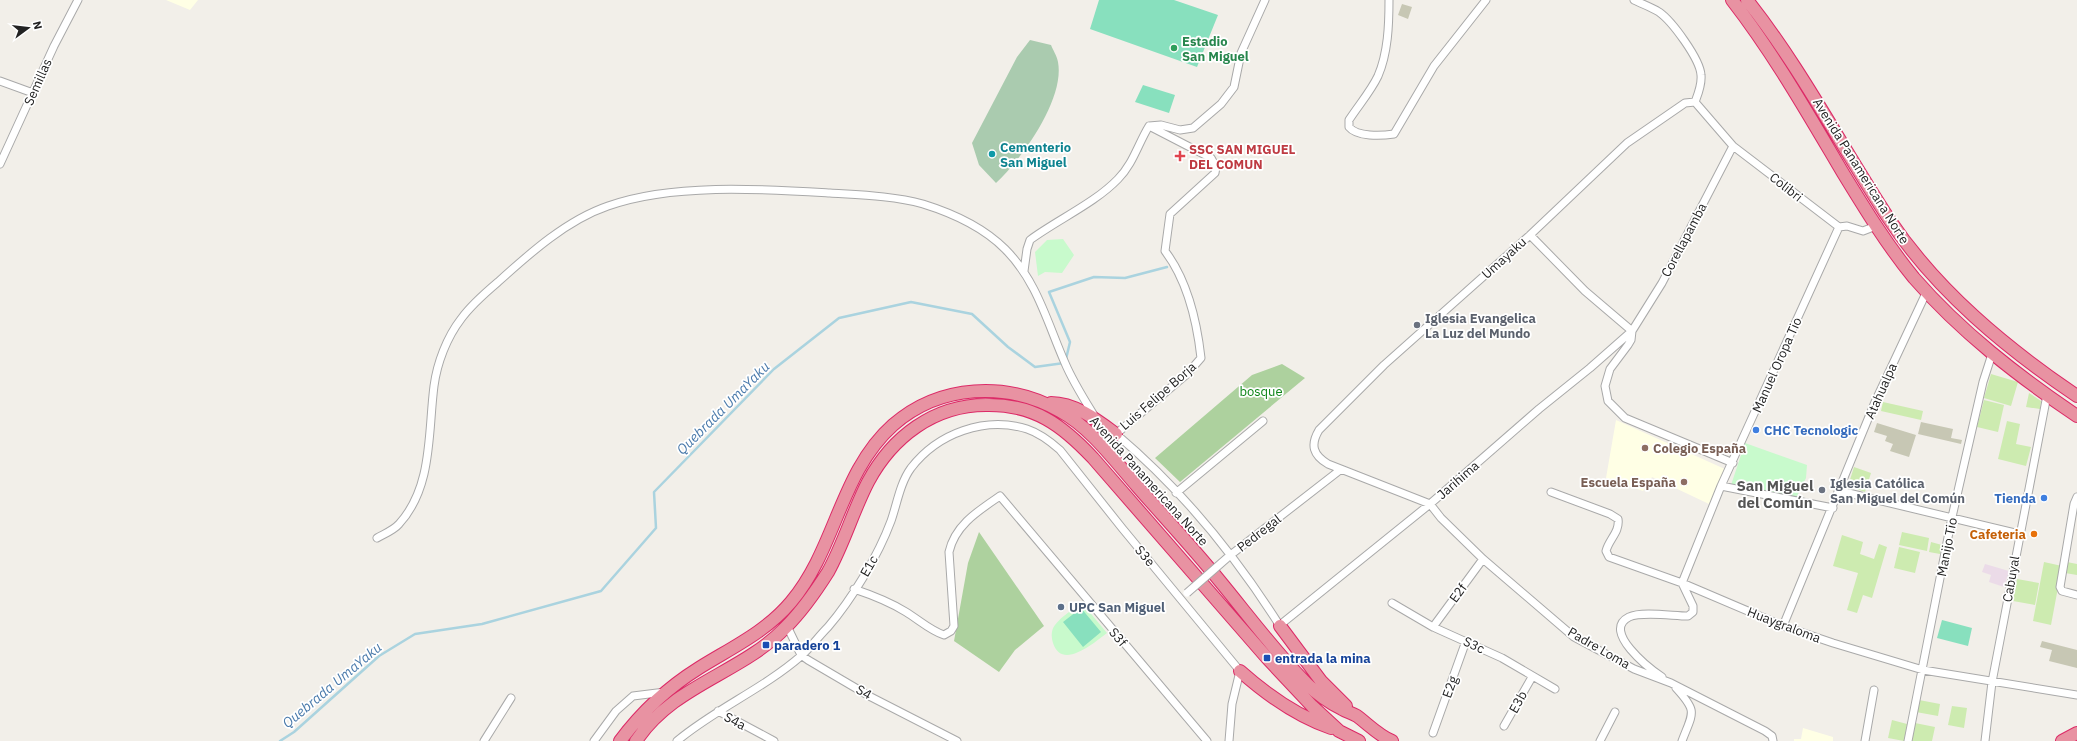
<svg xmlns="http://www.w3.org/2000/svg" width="2077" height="741" viewBox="0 0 2077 741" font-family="'IBM Plex Sans',sans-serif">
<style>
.industrial{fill:#ebdbe8}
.education{fill:#ffffe5}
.construction{fill:#c7c7b4}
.grass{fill:#cdebb0}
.forest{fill:#add19e}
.cemetery{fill:#aacbaf}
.park{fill:#c8facc}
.pitch{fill:#88e0be}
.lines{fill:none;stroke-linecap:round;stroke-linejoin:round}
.stream{stroke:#aad3df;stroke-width:2.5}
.street-casing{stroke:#a9a9a9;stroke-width:9}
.highway-casing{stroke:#dc2a67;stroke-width:14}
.street{stroke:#fff;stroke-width:7}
.highway{stroke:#e892a2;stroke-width:12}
.street-bridge-casing{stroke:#a9a9a9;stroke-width:9;stroke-linecap:butt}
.street-bridge{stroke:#fff;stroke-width:7}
.leisure-dot{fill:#2e9e5b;stroke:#fff;stroke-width:1.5}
.culture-dot{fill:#0f9aa8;stroke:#fff;stroke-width:1.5}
.health-dot{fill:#e0444e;stroke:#fff;stroke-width:1.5}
.worship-dot{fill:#6b7280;stroke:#fff;stroke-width:1.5}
.shop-dot{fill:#3f7fe0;stroke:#fff;stroke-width:1.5}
.education-dot{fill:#8d6e63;stroke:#fff;stroke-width:1.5}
.food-dot{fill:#e8710a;stroke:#fff;stroke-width:1.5}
.service-dot{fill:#5c6f8a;stroke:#fff;stroke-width:1.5}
.transit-dot{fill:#1a4fb4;stroke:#fff;stroke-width:1.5}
.labels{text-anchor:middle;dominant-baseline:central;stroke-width:3.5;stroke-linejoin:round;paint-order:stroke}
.leisure-label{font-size:13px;font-weight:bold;fill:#27864d;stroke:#fff;text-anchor:start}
.street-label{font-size:13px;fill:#222;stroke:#fff}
.culture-label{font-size:13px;font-weight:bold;fill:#0d838f;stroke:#fff;text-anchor:start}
.health-label{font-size:13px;font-weight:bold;fill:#be3a42;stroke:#fff;text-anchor:start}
.worship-label{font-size:13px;font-weight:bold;fill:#5b616d;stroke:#fff;text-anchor:start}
.park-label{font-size:13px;fill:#0c8416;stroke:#fff}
.shop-label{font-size:13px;font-weight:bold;fill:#366cbe;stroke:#fff;text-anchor:start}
.education-label{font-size:13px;font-weight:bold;fill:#785e54;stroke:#fff;text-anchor:start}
.food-label{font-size:13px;font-weight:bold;fill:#c56008;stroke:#fff;text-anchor:end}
.service-label{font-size:13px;font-weight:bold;fill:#4e5e75;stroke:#fff;text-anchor:start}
.transit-label{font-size:13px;font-weight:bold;fill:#164399;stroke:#fff;text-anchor:start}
.water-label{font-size:14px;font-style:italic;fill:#4a7aab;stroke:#fff}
.quarter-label{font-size:15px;font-weight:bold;fill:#555;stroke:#fff}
</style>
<rect width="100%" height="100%" fill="#f2efe9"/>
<path class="industrial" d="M1985 564 2009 571 2004 587 1989 582 1991 575 1982 572Z"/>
<path class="education" d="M166 0H198L190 10Z
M1616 420 1727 470 1709 504 1652 477 1643 491 1606 478Z
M1803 728 1833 737V741H1794V739H1801Z"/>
<path class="construction" d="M1402 4 1412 7 1408 19 1398 15Z
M1921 422 1953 429 1951 438 1962 440 1961 444 1918 434Z
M1877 423 1916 435 1909 457 1890 451 1893 444 1885 441 1887 436 1874 432Z
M2042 641 2077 650V668L2049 661 2052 650 2040 647Z"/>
<path class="grass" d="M1991 374 2018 382 2011 406 1984 398Z
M2029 393 2041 401 2040 409 2026 407Z
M1984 400 2004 405 1998 432 1977 427Z
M1883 402 1923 411 1921 420 1881 411Z
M2007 421 2020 424 2016 444 2031 447 2026 466 1998 459Z
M1854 467 1871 473 1865 492 1848 486Z
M1902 532 1929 538 1927 551 1899 545Z
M1842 535 1863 542 1860 554 1874 559 1879 544 1887 547 1872 598 1863 595 1857 613 1847 610 1858 573 1833 566Z
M1931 542 1942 545 1940 554 1929 552Z
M1899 547 1920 552 1915 573 1894 568Z
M2044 562 2062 566 2051 625 2033 621Z
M2067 562 2077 564V575L2065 573Z
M2017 579 2039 583 2035 605 2013 601Z
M1919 700 1940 704 1938 716 1916 712Z
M1952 706 1967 708 1964 728 1948 725Z
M1892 720 1907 724 1904 741 1888 738Z
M1915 723 1935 727 1932 741H1912Z"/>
<path class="forest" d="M1282 364 1305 378 1180 482 1155 458 1252 375Z
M979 532 1044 626 1015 650 999 672 954 641 968 563Z"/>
<path class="cemetery" d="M1030 40 1051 45C1053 50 1057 56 1058 62 1065 99 1022 159 996 183L979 165 972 143 1017 57Z"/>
<path class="park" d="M1063 239 1074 255 1062 273 1045 272 1038 276 1035 252 1047 240Z
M1745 443 1807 465 1806 478 1796 498 1731 485Z
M1082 603 1107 633C1095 642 1062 671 1053 643 1051 637 1051 630 1055 625 1062 616 1073 609 1082 603Z"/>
<path class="pitch" d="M1099 0H1174L1218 15 1197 67 1090 29Z
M1143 85 1175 95 1169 113 1135 102Z
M1081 608 1101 632 1083 647 1063 622Z
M1942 620 1972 628 1968 646 1937 638Z"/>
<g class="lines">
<path class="stream" d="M1066 359 1070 342 1049 292 1094 277 1125 278 1167 267
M280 741 294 732 379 656 415 634 482 624 601 591 656 528 654 492 774 369 839 318 911 302 972 314 1008 347 1035 367 1064 363"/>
<defs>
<path id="street" d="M1389 0C1389 25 1388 53 1378 76 1371 91 1358 106 1349 120V127C1357 137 1381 136 1394 134L1434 66 1486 0
M1634 0C1642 4 1651 7 1659 12 1672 21 1700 59 1701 75 1702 85 1698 94 1695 102
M0 81 33 93
M1149 126 1211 158 1216 167 1215 173 1170 214 1165 251C1187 280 1197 322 1201 358L1187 374 1116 434C1180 488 1235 555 1280 626
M0 164 54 46 78 0
M1839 227 1847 226 1863 231 1876 226
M1024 271 1027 249 1030 240C1057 220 1095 203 1118 179 1133 164 1138 144 1149 126L1161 125 1180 130 1193 128 1221 104 1234 87 1241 53 1265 0
M1733 463 1625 418 1608 401 1605 386 1610 369 1628 345 1631 340 1632 331 1662 283 1733 146
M1721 486 1833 508
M1840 491 2019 534
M1551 492 1610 514 1618 519C1620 532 1609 539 1606 551L1609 557 1682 583 1783 626 1833 643 1923 670 2077 695
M1176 493 1263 421
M2077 497 2074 504 2060 587 2062 591 2077 595
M377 538C384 534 394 530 399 524 433 487 428 432 434 386 437 363 447 337 461 319 471 305 485 293 498 282 530 253 567 220 608 206 672 183 763 189 830 193 861 195 894 196 923 204 952 213 983 227 1005 249 1037 281 1047 322 1065 363 1073 382 1084 399 1095 417
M1228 557 1340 470
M854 589C872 595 890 602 906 612 919 620 931 631 944 635L951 631 954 626 949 552C955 525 978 511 1000 496L1207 741
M1392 603 1433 627 1502 658 1555 689
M1280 625 1430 504 1539 409 1590 368 1632 331 1585 291 1530 235
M787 626 801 655 808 660 871 697 957 741
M1783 626 1875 402 1927 291
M1433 627 1483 559
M1662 677C1650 669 1601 631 1629 617 1642 611 1673 616 1688 616L1693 612V606L1682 583 1721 486 1839 227
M1676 688C1698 712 1693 712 1682 741
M718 711 774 741
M1504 726 1532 677
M1433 733 1466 641
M484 741 511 698
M594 741 616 711 633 696 665 692
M677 741C715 709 763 689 801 656 811 647 819 636 828 627 852 599 878 556 891 521 897 504 900 483 911 468 938 433 985 416 1027 429 1039 433 1051 442 1060 450L1122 528 1240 671 1232 704 1229 741
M1600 741 1615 712
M1773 741 1772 736 1765 731 1671 683 1634 669 1574 637 1483 559 1441 518 1430 504 1328 464C1313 455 1310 445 1319 430L1384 365 1530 235 1627 143 1685 103 1695 102 1733 146 1839 227
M1865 741 1874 690
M1908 741 1952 517 1983 382 1992 354
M1985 741 1992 682 2047 395"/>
<path id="highway" d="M1732 0C1774 54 1808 114 1843 173 1865 209 1887 245 1914 278 1961 332 2018 376 2077 416
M1747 0C1801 68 1841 146 1889 219 1937 291 2006 348 2077 396
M1051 403C1075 403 1097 420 1116 434
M1280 626 1321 681 1346 706
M1240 671C1267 695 1296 716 1331 728
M620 741C643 710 667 688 699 668 731 648 766 632 791 602 836 549 840 472 893 425 940 384 1007 381 1060 411 1091 428 1114 460 1137 486 1165 518 1193 548 1219 580 1248 615 1275 652 1307 684 1317 694 1330 703 1342 709 1347 712 1352 713 1357 716 1369 725 1378 735 1392 741
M636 741C674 684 741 674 786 627 802 611 816 591 828 572 844 543 853 511 868 482 892 437 934 405 986 405 1034 404 1062 425 1093 458L1267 658 1312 706 1339 731 1359 741
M2062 741 2077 733"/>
</defs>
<use href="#street" class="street-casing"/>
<use href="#highway" class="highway-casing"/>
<use href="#street" class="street"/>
<use href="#highway" class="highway"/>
<defs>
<path id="street-bridge" d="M1187 593 1227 558"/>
</defs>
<use href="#street-bridge" class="street-bridge-casing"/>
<use href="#street-bridge" class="street-bridge"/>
</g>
<circle class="leisure-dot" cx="1174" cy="48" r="4"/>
<circle class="culture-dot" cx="992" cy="154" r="4"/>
<path class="health-dot" d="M1178 150h4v4h4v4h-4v4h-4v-4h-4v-4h4z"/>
<g class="worship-dot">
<circle cx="1417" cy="325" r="4"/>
<circle cx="1822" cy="490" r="4"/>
</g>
<g class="shop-dot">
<circle cx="1756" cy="430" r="4"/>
<circle cx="2044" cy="498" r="4"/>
</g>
<g class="education-dot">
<circle cx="1645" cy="448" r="4"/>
<circle cx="1684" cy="482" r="4"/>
</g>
<circle class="food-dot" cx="2034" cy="534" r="4"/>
<circle class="service-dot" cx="1061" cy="607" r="4"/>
<g class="transit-dot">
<rect x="762" y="641" width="8" height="8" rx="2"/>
<rect x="1263" y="654" width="8" height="8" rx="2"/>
</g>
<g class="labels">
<g class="leisure-label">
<text x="1182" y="41">Estadio<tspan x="1182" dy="15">San Miguel</tspan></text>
</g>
<g class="street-label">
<text transform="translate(38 82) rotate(-66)">Semillas</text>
<text transform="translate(1861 171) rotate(58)">Avenida Panamericana Norte</text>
<text transform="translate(1786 187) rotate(38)">Colibri</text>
<text transform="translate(1684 240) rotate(-62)">Corellapamba</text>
<text transform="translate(1504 258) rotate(-42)">Umayaku</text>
<text transform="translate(1777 365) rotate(-66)">Manuel Oropa Tio</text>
<text transform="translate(1881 391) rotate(-66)">Atahualpa</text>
<text transform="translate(1158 396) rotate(-41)">Luis Felipe Borja</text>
<text transform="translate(1458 480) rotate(-41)">Jarihima</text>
<text transform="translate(1149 481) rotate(48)">Avenida Panamericana Norte</text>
<text transform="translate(1259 533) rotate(-38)">Pedregal</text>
<text transform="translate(1947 547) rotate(-79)">Manijo Tio</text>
<text transform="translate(1145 556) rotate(50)">S3e</text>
<text transform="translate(869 566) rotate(-60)">E1c</text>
<text transform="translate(2011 579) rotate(-80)">Cabuyal</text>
<text transform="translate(1458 593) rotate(-54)">E2f</text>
<text transform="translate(1784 625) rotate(21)">Huaygraloma</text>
<text transform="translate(1118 637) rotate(50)">S3f</text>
<text transform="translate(1474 645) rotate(25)">S3c</text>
<text transform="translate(1599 648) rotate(30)">Padre Loma</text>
<text transform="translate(1450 687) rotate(-70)">E2g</text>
<text transform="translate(864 692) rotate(29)">S4</text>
<text transform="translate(1518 702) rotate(-61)">E3b</text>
<text transform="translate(735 721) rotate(28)">S4a</text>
</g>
<g class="culture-label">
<text x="1000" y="147">Cementerio<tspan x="1000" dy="15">San Miguel</tspan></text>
</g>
<g class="health-label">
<text x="1189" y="149">SSC SAN MIGUEL<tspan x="1189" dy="15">DEL COMUN</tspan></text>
</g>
<g class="worship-label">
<text x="1425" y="318">Iglesia Evangelica<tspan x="1425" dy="15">La Luz del Mundo</tspan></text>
<text x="1830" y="483">Iglesia Católica<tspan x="1830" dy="15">San Miguel del Común</tspan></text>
</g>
<g class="park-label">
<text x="1261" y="391">bosque</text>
</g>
<g class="shop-label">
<text x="1764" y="430">CHC Tecnologic</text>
<text x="2036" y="498" text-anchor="end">Tienda</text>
</g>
<g class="education-label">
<text x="1653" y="448">Colegio España</text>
<text x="1676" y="482" text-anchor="end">Escuela España</text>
</g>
<g class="food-label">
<text x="2026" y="534">Cafeteria</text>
</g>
<g class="service-label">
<text x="1069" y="607">UPC San Miguel</text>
</g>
<g class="transit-label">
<text x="774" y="645">paradero 1</text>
<text x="1275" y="658">entrada la mina</text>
</g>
<g class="water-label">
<text transform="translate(723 408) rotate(-45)">Quebrada UmaYaku</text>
<text transform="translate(332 685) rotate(-40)">Quebrada UmaYaku</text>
</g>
<g class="quarter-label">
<text x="1775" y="485">San Miguel<tspan x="1775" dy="17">del Común</tspan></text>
</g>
</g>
<g transform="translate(28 28) rotate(75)" stroke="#ffffff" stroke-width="3" paint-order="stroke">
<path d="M0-3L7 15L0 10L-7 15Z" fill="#222222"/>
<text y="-6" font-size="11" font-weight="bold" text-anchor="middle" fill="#222222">N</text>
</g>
</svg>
